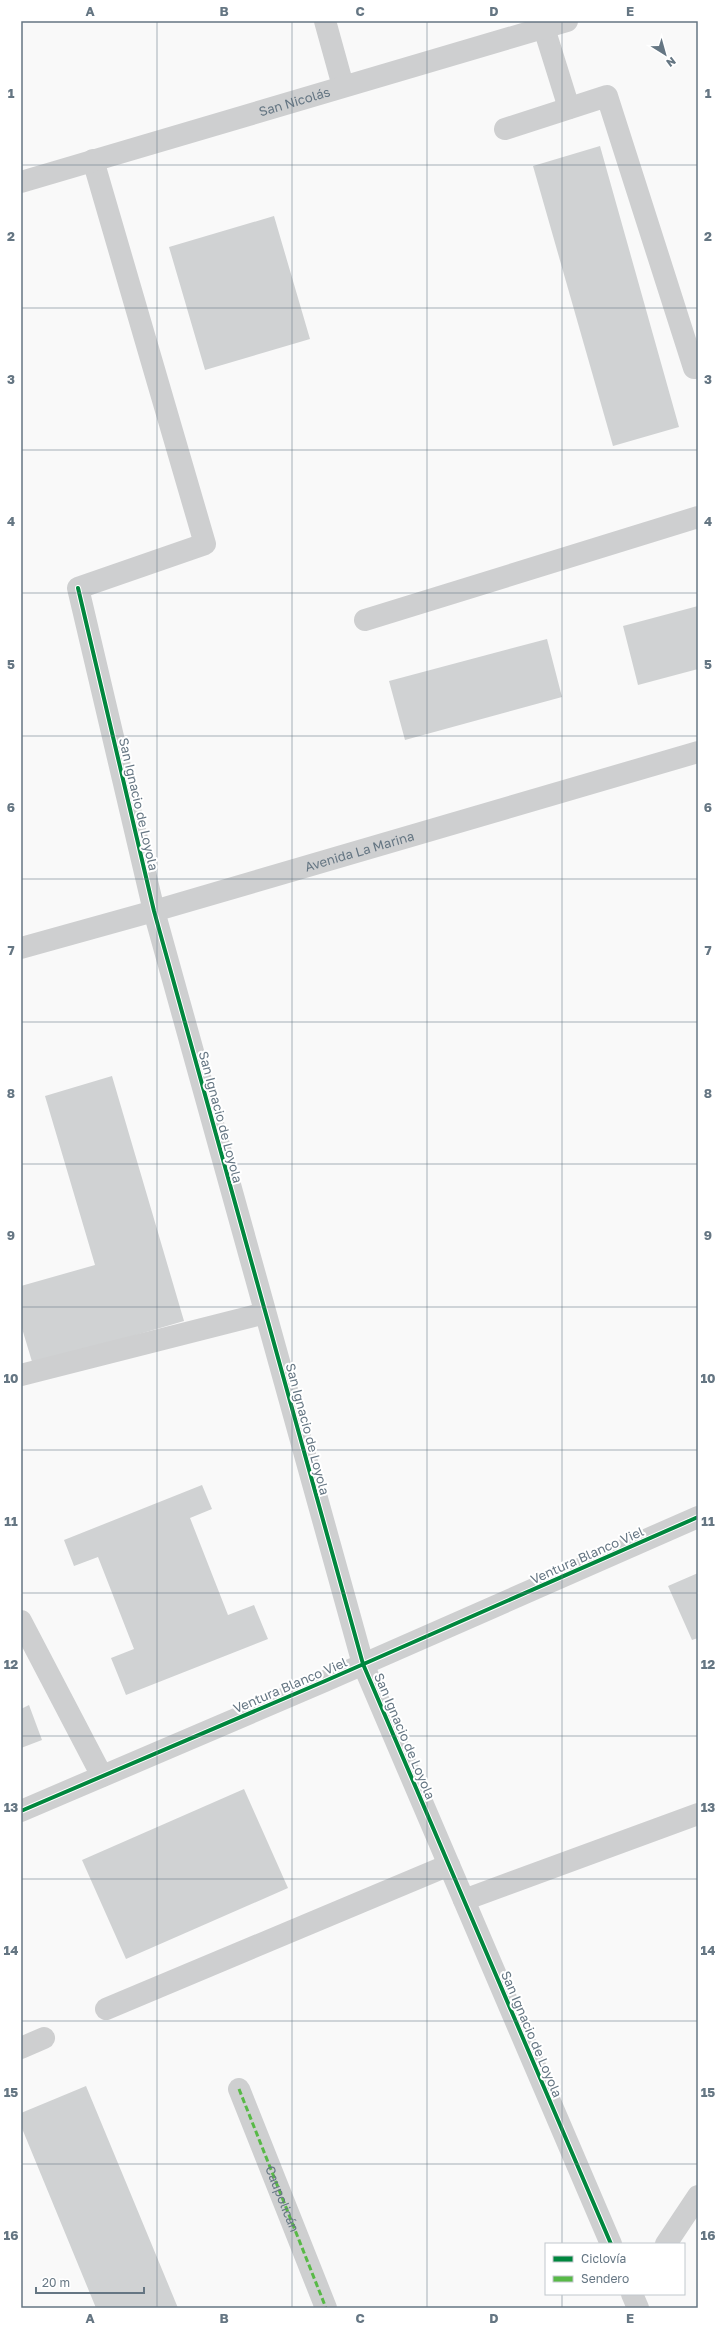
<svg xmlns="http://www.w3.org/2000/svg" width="719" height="2329" viewBox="0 0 719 2329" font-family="'Golos Text',sans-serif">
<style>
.building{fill:#d0d2d3}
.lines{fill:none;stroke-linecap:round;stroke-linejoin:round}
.minor{stroke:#cecfd0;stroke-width:22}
.quiet{stroke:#58b947;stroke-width:3;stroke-dasharray:6 3;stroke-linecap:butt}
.cycleway-casing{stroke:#fff;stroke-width:6}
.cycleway{stroke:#00873e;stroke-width:4}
.grid{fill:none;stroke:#657683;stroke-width:1;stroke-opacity:0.55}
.labels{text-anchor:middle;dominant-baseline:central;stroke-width:4;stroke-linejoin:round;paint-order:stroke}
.street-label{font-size:13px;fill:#657683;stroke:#fff}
.neatline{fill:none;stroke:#657683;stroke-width:1.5}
.grid-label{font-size:13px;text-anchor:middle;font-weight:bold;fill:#657683}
</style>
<rect width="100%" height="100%" fill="#f9f9f9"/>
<path class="building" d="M600 146 679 427 613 446 533 166Z
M274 216 310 339 205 370 169 247Z
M698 606V669L638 685 623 626Z
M547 639 562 697 405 740 389 681Z
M112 1076 184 1321 33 1365 21 1325V1286L95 1265 45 1096Z
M202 1485 212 1509 190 1518 228 1615 254 1605 268 1639 126 1695 111 1658 134 1649 98 1557 74 1566 64 1540Z
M698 1573V1638L692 1640 668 1586Z
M29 1705 42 1740 21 1748V1709Z
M244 1789 288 1888 126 1959 82 1860Z
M86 2086 178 2308H96L21 2126V2113Z"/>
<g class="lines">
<g class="minor">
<path d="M325 21 343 86"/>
<path d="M544 28 569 108"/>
<path d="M505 129 607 96 694 368"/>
<path d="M93 160 205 544 78 588 154 911 363 1664 611 2244"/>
<path id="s1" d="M21 182 567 21"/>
<path d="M365 620 698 517"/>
<path id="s2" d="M21 948 154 911 698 752"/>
<path d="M21 1375 265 1313"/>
<path d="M21 1621 102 1776"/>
<path d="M21 1811 325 1681 698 1517"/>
<path d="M464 1900 698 1814"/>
<path d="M106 2009 449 1865"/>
<path d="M21 2048 44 2038"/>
<path d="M239 2089 326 2308"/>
<path d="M666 2244 698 2196"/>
<path d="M632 2294 638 2308"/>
</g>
<path class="quiet" id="s3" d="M239 2089 326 2308"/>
<defs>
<path id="cycleway" d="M78 588 154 911 363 1664 611 2244
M21 1811 325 1681 698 1517"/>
</defs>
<use href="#cycleway" class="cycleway-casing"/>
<use href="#cycleway" class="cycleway"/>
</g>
<path class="grid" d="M157 21V2308M292 21V2308M427 21V2308M562 21V2244M21 165H698M21 308H698M21 450H698M21 593H698M21 736H698M21 879H698M21 1022H698M21 1164H698M21 1307H698M21 1450H698M21 1593H698M21 1736H698M21 1879H698M21 2021H698M21 2164H698M562 2294V2308"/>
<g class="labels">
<g class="street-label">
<text stroke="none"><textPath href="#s1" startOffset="285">San Nicolás</textPath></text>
<text transform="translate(139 804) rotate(77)">San Ignacio de Loyola</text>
<text stroke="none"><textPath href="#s2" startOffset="352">Avenida La Marina</textPath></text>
<text transform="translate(221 1117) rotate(75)">San Ignacio de Loyola</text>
<text transform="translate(308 1429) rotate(75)">San Ignacio de Loyola</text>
<text transform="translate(587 1555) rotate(-24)">Ventura Blanco Viel</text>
<text transform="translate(290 1685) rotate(-23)">Ventura Blanco Viel</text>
<text transform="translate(405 1736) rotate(67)">San Ignacio de Loyola</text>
<text transform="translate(532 2034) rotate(67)">San Ignacio de Loyola</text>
<text stroke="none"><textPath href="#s3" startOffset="118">Caupolicán</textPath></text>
</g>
</g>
<rect width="719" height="2329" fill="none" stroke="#ffffff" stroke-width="44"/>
<rect x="545" y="2243" width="140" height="52" fill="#ffffff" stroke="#c1c8cd"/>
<rect x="553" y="2256" width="20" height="6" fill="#00873e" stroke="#c1c8cd"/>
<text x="581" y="2263" font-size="12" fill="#657683">Ciclovía</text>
<rect x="553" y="2276" width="20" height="6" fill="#58b947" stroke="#c1c8cd"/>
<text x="581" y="2283" font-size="12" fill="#657683">Sendero</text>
<g transform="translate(665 54) rotate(143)" stroke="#ffffff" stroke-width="3" paint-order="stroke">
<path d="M0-3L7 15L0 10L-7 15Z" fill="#657683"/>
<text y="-6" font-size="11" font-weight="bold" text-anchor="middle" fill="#657683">N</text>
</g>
<path d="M36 2287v6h108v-6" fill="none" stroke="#657683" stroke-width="2"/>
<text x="42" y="2287" font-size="12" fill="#657683" stroke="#ffffff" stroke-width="3" paint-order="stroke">20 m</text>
<rect x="22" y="22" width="675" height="2285" class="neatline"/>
<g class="grid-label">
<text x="90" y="16">A</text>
<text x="224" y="16">B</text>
<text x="360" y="16">C</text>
<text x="494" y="16">D</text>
<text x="630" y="16">E</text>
<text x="11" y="98">1</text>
<text x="708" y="98">1</text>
<text x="11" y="241">2</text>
<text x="708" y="241">2</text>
<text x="11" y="384">3</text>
<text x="708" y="384">3</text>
<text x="11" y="526">4</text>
<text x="708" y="526">4</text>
<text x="11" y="669">5</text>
<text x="708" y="669">5</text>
<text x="11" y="812">6</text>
<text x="708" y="812">6</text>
<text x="11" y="955">7</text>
<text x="708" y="955">7</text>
<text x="11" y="1098">8</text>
<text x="708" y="1098">8</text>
<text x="11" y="1240">9</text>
<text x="708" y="1240">9</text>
<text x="11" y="1383">10</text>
<text x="708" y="1383">10</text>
<text x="11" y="1526">11</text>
<text x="708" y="1526">11</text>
<text x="11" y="1669">12</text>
<text x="708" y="1669">12</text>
<text x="11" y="1812">13</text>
<text x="708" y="1812">13</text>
<text x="11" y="1955">14</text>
<text x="708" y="1955">14</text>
<text x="11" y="2097">15</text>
<text x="708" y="2097">15</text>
<text x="11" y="2240">16</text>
<text x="708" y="2240">16</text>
<text x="90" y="2323">A</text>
<text x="224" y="2323">B</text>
<text x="360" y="2323">C</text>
<text x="494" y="2323">D</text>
<text x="630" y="2323">E</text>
</g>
</svg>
